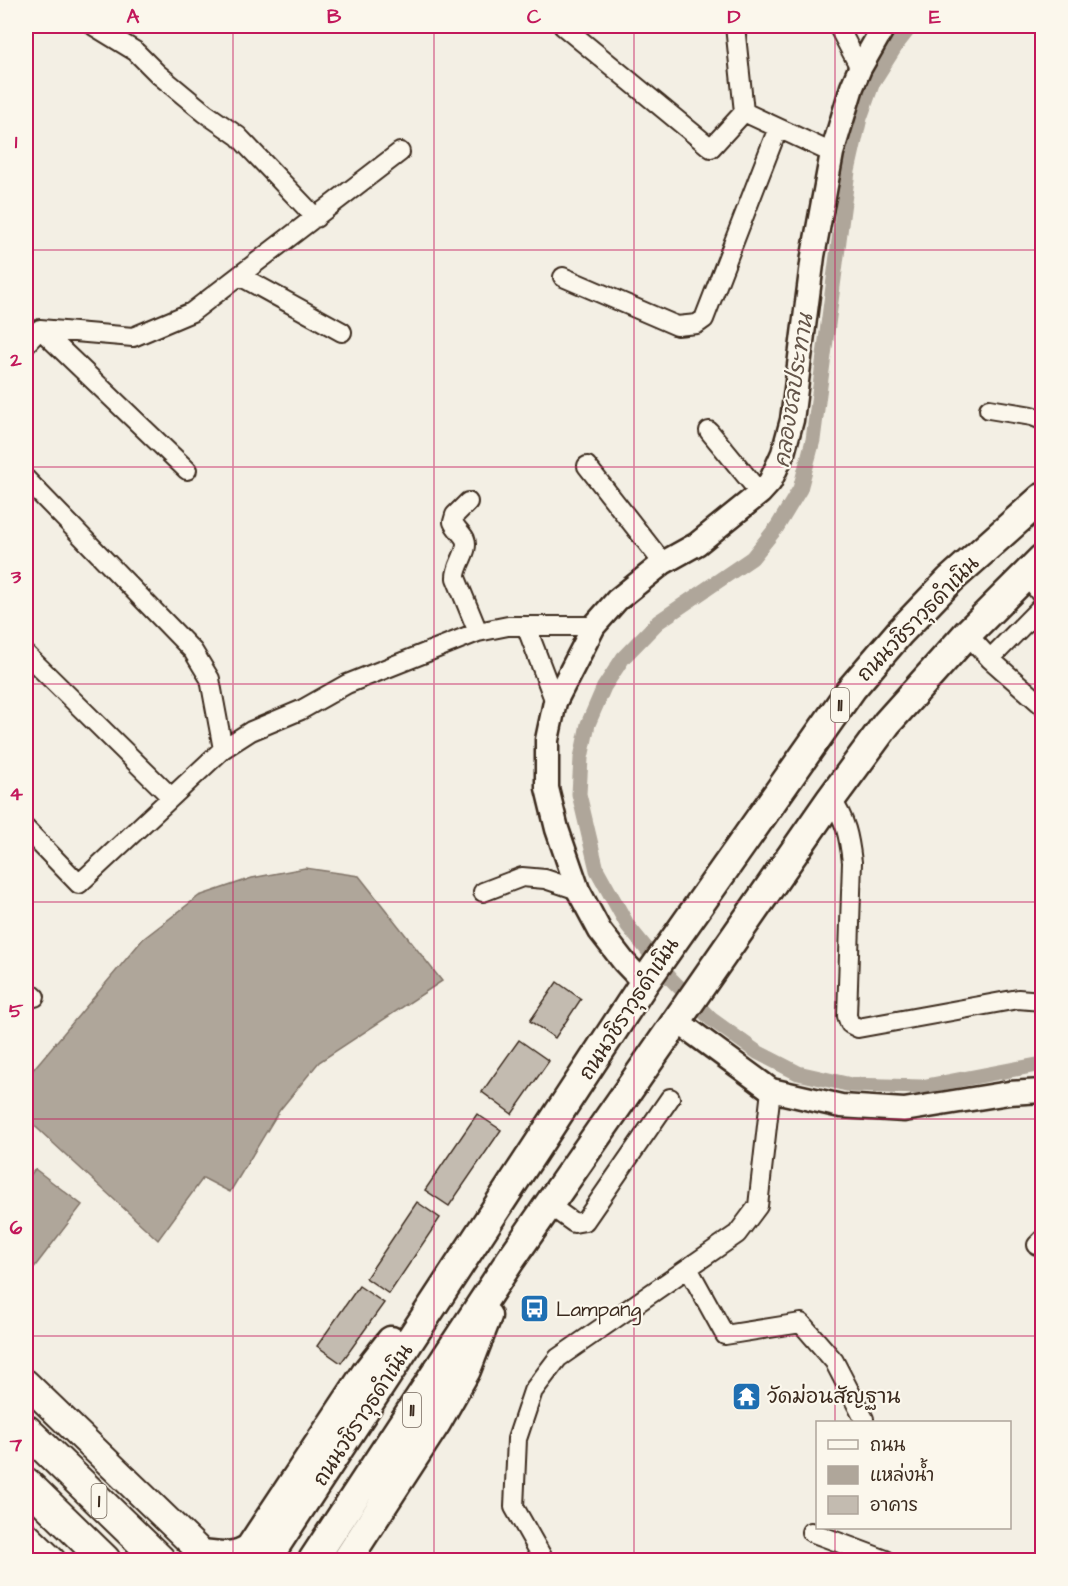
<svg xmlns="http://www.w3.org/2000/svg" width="1068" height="1586" viewBox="0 0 1068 1586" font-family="'Architects Daughter','Playpen Sans Thai',sans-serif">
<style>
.water{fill:#afa69a;stroke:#817468;stroke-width:1.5}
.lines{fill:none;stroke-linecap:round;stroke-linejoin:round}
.canal{stroke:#afa69a;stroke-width:15}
.building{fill:#c3bbb0;stroke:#3b2a1e;stroke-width:1.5}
.minor-casing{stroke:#3b2a1e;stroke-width:22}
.tertiary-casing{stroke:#3b2a1e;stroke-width:27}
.secondary-casing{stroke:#3b2a1e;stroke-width:30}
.primary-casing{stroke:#3b2a1e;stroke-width:33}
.trunk-casing{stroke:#3b2a1e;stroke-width:34}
.minor{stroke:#fbf7ec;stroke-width:18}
.tertiary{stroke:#fbf7ec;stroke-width:22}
.secondary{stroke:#fbf7ec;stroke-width:26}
.primary{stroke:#fbf7ec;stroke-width:28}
.trunk{stroke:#fbf7ec;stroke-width:30}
.grid{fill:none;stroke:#c2185b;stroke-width:1.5;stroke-opacity:0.55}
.labels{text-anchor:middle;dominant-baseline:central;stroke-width:4.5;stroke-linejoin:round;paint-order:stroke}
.shield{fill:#fbf7ec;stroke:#75685c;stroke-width:1.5}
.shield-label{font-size:20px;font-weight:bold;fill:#3b2a1e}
.street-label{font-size:21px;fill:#3b2a1e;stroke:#fbf7ec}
.poi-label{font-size:21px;fill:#3b2a1e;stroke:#fbf7ec;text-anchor:start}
.water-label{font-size:22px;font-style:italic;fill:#645549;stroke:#fbf7ec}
.neatline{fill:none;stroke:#c2185b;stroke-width:2}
.grid-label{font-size:20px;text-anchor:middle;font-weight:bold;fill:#c2185b}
</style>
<rect width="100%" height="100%" fill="#f3efe4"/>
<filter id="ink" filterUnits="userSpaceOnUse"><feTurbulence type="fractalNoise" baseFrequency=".0167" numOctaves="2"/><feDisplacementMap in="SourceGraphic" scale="12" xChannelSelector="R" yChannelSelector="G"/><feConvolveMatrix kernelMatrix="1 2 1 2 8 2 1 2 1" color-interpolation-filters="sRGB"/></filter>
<g filter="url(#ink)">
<path class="water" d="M305 868 359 876 442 981 319 1062 279 1111 230 1192 203 1178 158 1240 26 1118V1078L143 939 199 896 252 878Z
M35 1169 82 1205 26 1278V1181Z"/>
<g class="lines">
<path class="canal" d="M911 26 897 44 873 82 860 118 848 171 813 440 800 489 777 527 752 558 658 622 623 658 604 687 588 724 581 758 579 794 597 870 628 926 671 979 711 1019 757 1052 798 1073 851 1085 921 1087 1042 1064"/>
</g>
<path class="building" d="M557 982 581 999 555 1038 530 1021Z
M519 1040 549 1061 512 1114 482 1092Z
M477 1114 501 1130 449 1206 425 1190Z
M417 1202 440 1218 389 1294 366 1278Z
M359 1286 384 1303 341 1363 317 1346Z"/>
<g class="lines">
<defs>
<path id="minor" d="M94 26 135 51 158 74 205 113 238 136 316 218
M563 26 711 148 744 112 832 153
M735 26 744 112
M838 26 860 68
M240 276 342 332
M563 277 677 326 697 324 704 319 778 128
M40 329 187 470
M26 344 40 329 133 337 192 312 400 152
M989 409 1032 416 1042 420
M709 431 760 493
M587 466 663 563
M26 479 193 651 210 679 223 749
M468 502 455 515 453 522C456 529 462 533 465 539 470 551 455 565 456 578L478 632
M1026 574 1042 596
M526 626 555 702
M967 634 990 659 1042 705
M26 654 171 797
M990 659 1042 606
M831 799C846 820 849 837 852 862L847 1016 850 1024 858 1028 1018 999 1042 1001
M26 829 79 884 223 749 251 731 301 710 347 684 478 632 508 626H594
M483 892 522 877 545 879 578 890
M26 989 35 997
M549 1205 574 1223 585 1221 670 1098
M1037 1245 1042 1240
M688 1268 725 1335 801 1323 834 1361 864 1419
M811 1532 886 1560
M544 1560 514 1507 517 1439 533 1391 558 1358 737 1234 758 1206 771 1090"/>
<path id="tertiary" d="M644 983 624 962 600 931 578 890 557 829 547 788V740L555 702 594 626 617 600 663 563 697 544 760 493 770 482 783 453 792 420 813 256 832 153 852 87 860 68 884 26
M677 1021 771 1090 841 1106 904 1110 1009 1093 1042 1091"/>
<path id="secondary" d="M26 1383 209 1560
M26 1535 52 1560"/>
<path id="primary" d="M202 1554C219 1556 235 1559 250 1548L366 1373 391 1341
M266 1560 644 983 852 688 900 632 950 580 1042 498
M313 1560 511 1259 831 799 887 723 967 634 1042 559
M347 1560 436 1423 466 1370 487 1316"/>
<path id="trunk" d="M26 1430 160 1560
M26 1483 105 1560"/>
</defs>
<use href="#minor" class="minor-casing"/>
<use href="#tertiary" class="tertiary-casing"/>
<use href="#secondary" class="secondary-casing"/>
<use href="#primary" class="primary-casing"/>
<use href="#trunk" class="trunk-casing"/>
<use href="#minor" class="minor"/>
<use href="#tertiary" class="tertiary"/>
<use href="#secondary" class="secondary"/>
<use href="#primary" class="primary"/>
<use href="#trunk" class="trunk"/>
</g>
</g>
<path class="grid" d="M233 26V1560M434 26V1560M634 26V1560M835 26V1422M26 250H1042M26 467H1042M26 684H1042M26 902H1042M26 1119H1042M26 1336H1042M835 1528V1560"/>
<defs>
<symbol id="bus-square" viewBox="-11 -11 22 22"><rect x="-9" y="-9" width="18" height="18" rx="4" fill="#1f6fb2" stroke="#fbf7ec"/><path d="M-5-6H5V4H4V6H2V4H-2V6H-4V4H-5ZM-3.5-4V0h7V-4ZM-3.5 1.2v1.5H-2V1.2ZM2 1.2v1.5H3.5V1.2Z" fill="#fff"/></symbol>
<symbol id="temple-square" viewBox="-11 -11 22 22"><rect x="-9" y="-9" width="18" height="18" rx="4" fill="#1f6fb2" stroke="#fbf7ec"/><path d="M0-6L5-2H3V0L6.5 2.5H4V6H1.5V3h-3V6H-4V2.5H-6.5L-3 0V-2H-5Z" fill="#fff"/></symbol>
</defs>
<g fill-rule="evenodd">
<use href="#bus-square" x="518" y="1292" width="33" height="33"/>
<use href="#temple-square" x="730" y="1380" width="33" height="33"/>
</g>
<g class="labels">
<g class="shield">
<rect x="831" y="688" width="18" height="34" rx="4.5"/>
<rect x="403" y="1393" width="18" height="34" rx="4.5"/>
<rect x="91.5" y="1484" width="15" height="34" rx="4.5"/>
</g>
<g class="shield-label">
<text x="840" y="705">11</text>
<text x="412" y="1410">11</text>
<text x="99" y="1501">1</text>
</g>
<g class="street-label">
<text transform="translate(918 619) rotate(-46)">ถนนวชิราวุธดำเนิน</text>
<text transform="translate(629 1009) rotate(-57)">ถนนวชิราวุธดำเนิน</text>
<text transform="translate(363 1415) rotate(-57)">ถนนวชิราวุธดำเนิน</text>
</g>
<g class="poi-label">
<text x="556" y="1309">Lampang</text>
<text x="767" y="1396">วัดม่อนสัญฐาน</text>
</g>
<g class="water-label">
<text transform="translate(794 391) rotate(-81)">คลองชลประทาน</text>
</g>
</g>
<rect width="1068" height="1586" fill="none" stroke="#fbf7ec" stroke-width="66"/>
<rect x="816" y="1421" width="195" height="108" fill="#fbf7ec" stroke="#aea59a" stroke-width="1.5"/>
<rect x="828" y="1440" width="30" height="9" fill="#fbf7ec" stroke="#aea59a" stroke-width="1.5"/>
<text x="870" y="1451" font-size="18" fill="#3b2a1e">ถนน</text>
<rect x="828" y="1466" width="30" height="18" fill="#afa69a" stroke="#aea59a" stroke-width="1.5"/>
<text x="870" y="1481" font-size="18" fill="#3b2a1e">แหล่งน้ำ</text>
<rect x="828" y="1496" width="30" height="18" fill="#c3bbb0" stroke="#aea59a" stroke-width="1.5"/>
<text x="870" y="1511" font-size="18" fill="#3b2a1e">อาคาร</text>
<rect x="33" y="33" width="1002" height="1520" class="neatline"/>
<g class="grid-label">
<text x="133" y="23">A</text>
<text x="334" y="23">B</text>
<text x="534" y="23">C</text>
<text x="734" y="23">D</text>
<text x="935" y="23">E</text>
<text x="16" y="148">1</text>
<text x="16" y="366">2</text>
<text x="16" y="583">3</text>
<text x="16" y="800">4</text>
<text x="16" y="1017">5</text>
<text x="16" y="1234">6</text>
<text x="16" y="1451">7</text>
</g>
</svg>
